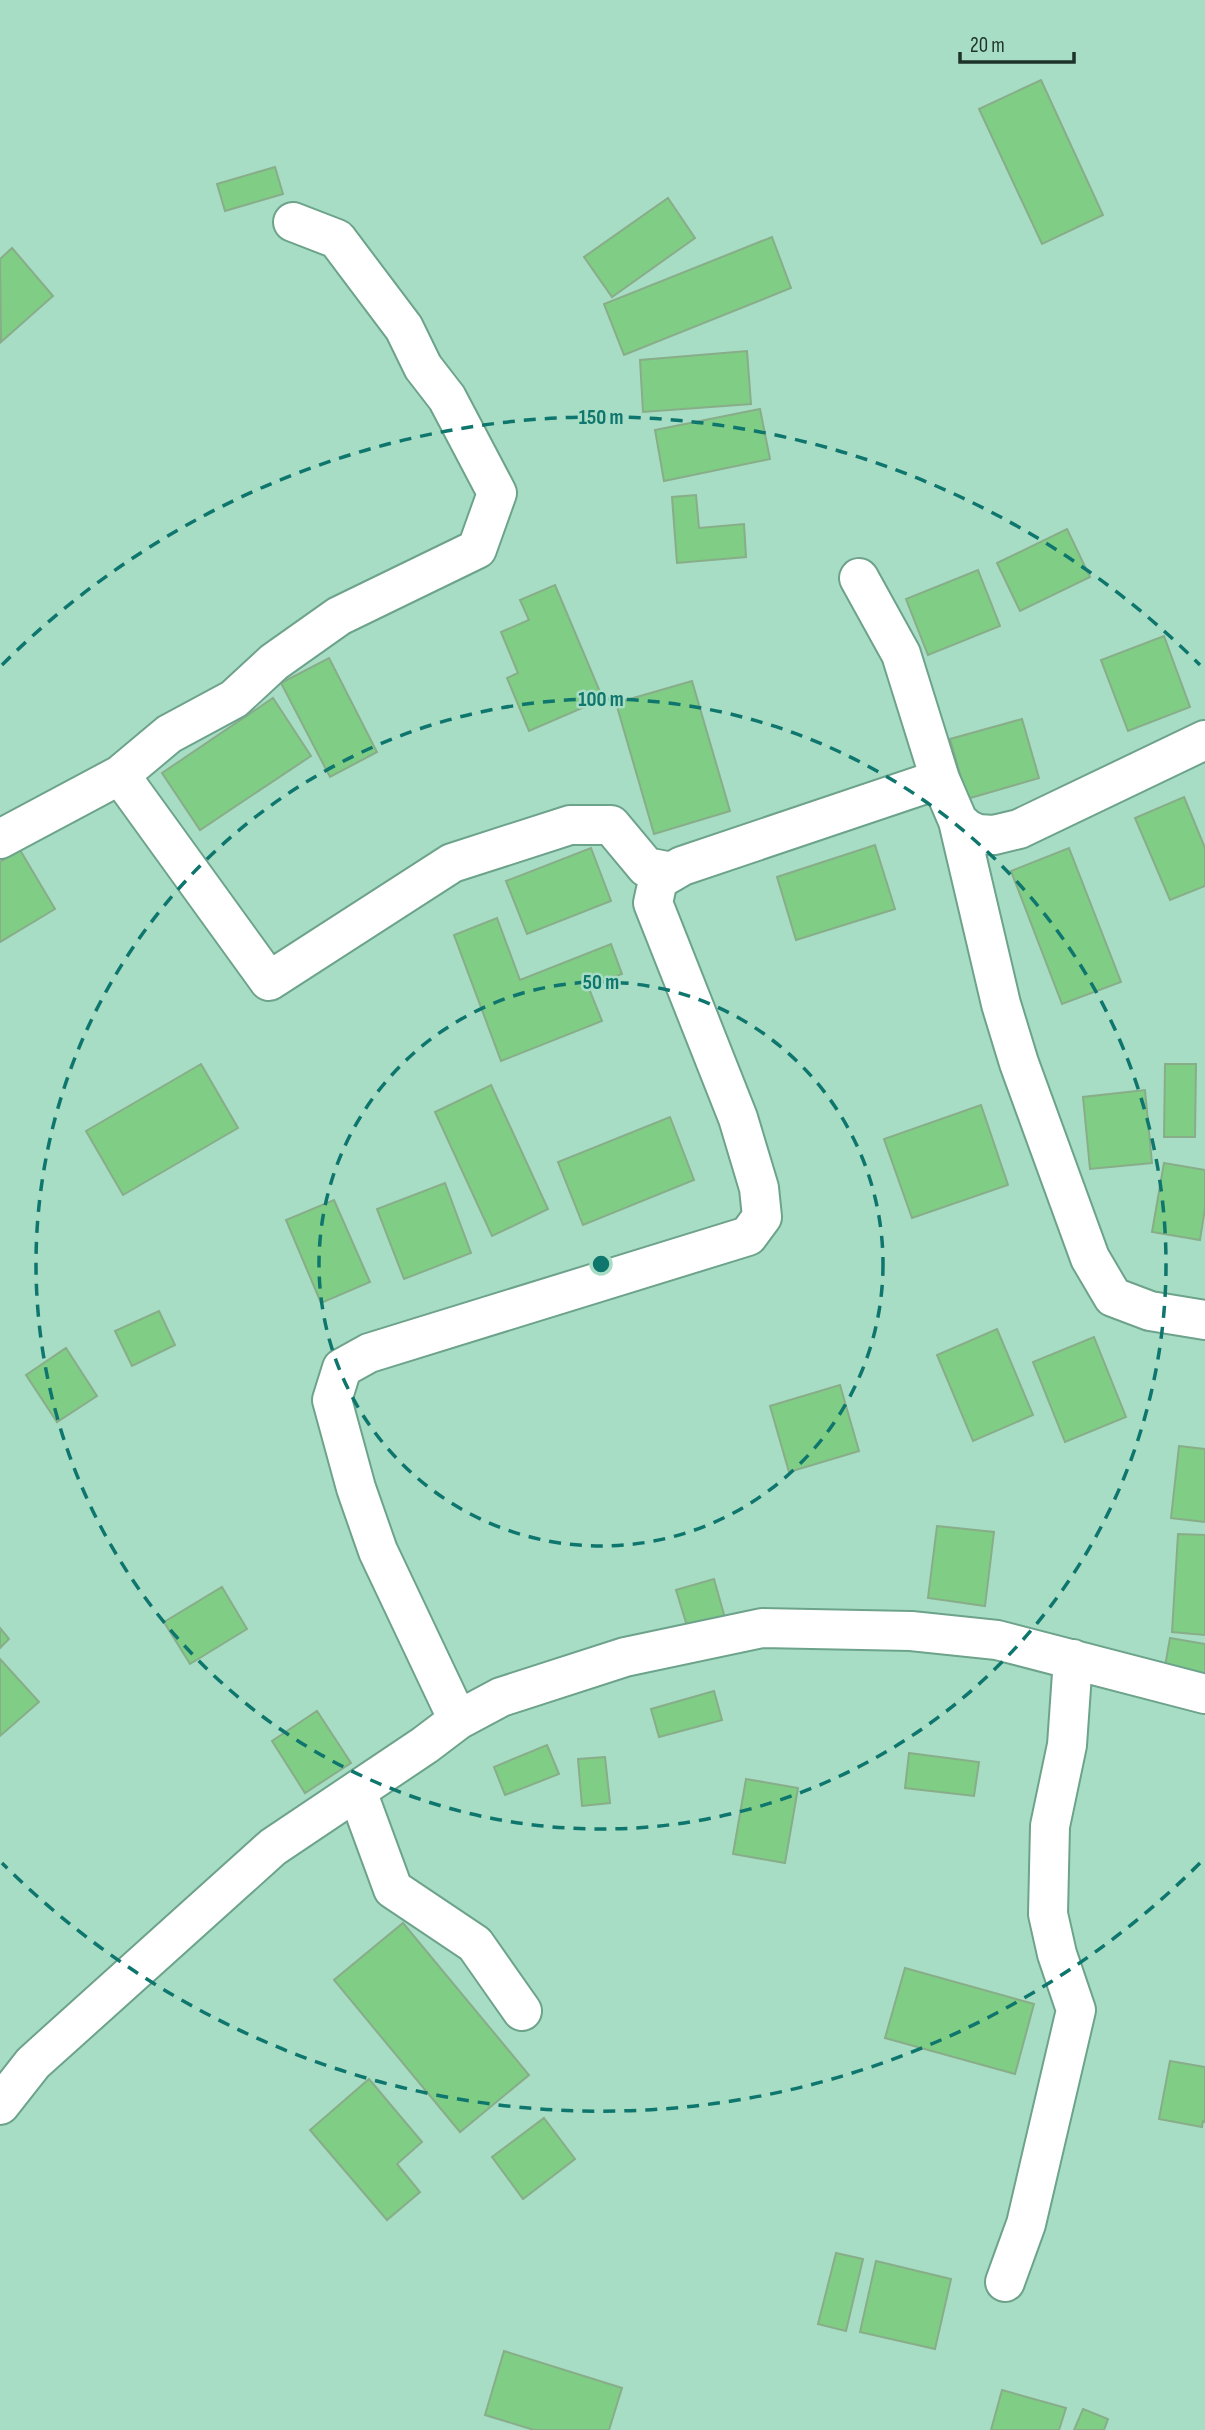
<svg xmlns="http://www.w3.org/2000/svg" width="1205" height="2430" viewBox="0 0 1205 2430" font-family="'Sofia Sans Condensed',sans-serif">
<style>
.building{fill:#80cd86;stroke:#88ad89;stroke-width:2}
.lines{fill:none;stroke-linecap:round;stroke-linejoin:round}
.minor-casing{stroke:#6da28b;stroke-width:42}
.minor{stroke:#fff;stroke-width:38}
.ring{fill:none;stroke:#0f766e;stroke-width:3.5;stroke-dasharray:12 9}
.centre{fill:#0f766e;stroke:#a7ddc5;stroke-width:3.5}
.ring-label{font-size:21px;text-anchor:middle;font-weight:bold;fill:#0f766e;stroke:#a7ddc5;stroke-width:5;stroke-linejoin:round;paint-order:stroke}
</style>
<rect width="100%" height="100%" fill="#a7ddc5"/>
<path class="building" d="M1041 80 1103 215 1042 244 979 109Z
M275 167 283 194 225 211 217 184Z
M668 198 695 238 612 297 584 257Z
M772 237 791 288 624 355 604 304Z
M12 248 53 296 1 342 0 259Z
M747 351 751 404 643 412 640 360Z
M760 409 770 459 664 481 655 430Z
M696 495 699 528 744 524 746 557 677 563 672 497Z
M1067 529 1090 577 1020 611 997 563Z
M978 570 1000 626 928 655 906 599Z
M555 585 603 699 529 731 507 678 518 673 501 632 529 620 520 600Z
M1164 636 1190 707 1128 731 1101 660Z
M329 658 377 752 330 777 281 683Z
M692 681 730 811 654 834 616 703Z
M273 698 311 756 200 830 162 773Z
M1022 719 1039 778 967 799 950 739Z
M1184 797 1205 848V886L1170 900 1135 818Z
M875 845 895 909 796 940 777 877Z
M591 848 611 901 527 934 506 881Z
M1069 848 1121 982 1062 1004 1011 871Z
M20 850 55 909 0 942V862Z
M497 918 520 980 611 944 622 974 588 986 602 1021 501 1061 454 935Z
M201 1064 238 1128 123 1195 86 1131Z
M1165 1064H1196L1195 1137H1164Z
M491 1085 548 1209 492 1236 435 1112Z
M1145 1090 1152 1163 1090 1169 1083 1097Z
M981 1105 1008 1185 912 1218 884 1139Z
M670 1117 694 1180 583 1225 558 1162Z
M1164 1163 1205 1170V1208L1200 1240 1152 1232Z
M445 1183 471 1253 404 1279 377 1209Z
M334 1200 370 1282 321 1303 286 1220Z
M159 1311 175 1345 132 1366 115 1331Z
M997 1329 1033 1415 973 1441 937 1355Z
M1094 1337 1126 1417 1065 1442 1033 1362Z
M66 1348 97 1396 57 1422 26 1375Z
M840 1385 859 1451 789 1472 770 1406Z
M1179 1446 1205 1449V1522L1171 1518Z
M937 1526 994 1532 985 1606 928 1598Z
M1178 1534 1205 1535V1635L1172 1632Z
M714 1579 725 1618 688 1629 676 1590Z
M222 1587 247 1629 190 1664 164 1622Z
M0 1628 9 1639 0 1648Z
M1170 1638 1205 1644V1678L1164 1672Z
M0 1659 39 1702 0 1736Z
M714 1691 722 1720 659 1737 651 1709Z
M317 1711 351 1763 305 1793 272 1741Z
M547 1745 559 1774 505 1795 494 1767Z
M909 1753 979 1762 974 1796 905 1788Z
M605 1757 610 1803 582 1806 578 1759Z
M746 1779 798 1788 785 1863 733 1854Z
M403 1923 529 2075 460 2132 334 1980Z
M905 1968 1034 2004 1015 2074 885 2038Z
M1170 2061 1205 2067V2122L1203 2121 1202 2127 1159 2119Z
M369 2079 422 2142 397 2164 420 2192 387 2220 310 2130Z
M544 2118 575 2159 523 2199 492 2157Z
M836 2253 863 2259 846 2331 818 2324Z
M876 2261 951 2279 935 2349 860 2332Z
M504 2351 622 2388 609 2430H534L485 2415Z
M1002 2390 1066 2408 1059 2430H991Z
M1083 2409 1108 2419 1104 2430H1074Z"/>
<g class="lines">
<defs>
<path id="minor" d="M859 578 901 654 940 779 958 821 967 829 978 834 994 835 1019 829 1205 740
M120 775 269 981 452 863 570 825H611L646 867 672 872
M958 821 1001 1004 1019 1063 1090 1258 1113 1297 1150 1311 1205 1320
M0 839 120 775 169 734 234 699 274 662 339 616 477 549 497 493 447 398 423 367 404 328 337 239 293 222
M458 1720 378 1551 356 1488 332 1400 342 1368 369 1353 748 1236 762 1217 759 1188 738 1118 653 903 658 880 682 866 940 779
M357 1791 393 1889 475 1944 522 2011
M0 2105 33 2063 273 1847 425 1745 458 1720 501 1697 625 1657 762 1628 911 1631 997 1640 1205 1694
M1005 2282 1026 2224 1076 2010 1057 1954 1048 1914 1050 1826 1067 1745 1073 1659"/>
</defs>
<use href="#minor" class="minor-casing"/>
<use href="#minor" class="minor"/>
</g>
<g class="ring">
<circle cx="601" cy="1264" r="282"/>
<circle cx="601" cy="1264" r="565"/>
<path d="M1200 1863A847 847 0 0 1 2 1863M2 665A847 847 0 0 1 1200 665"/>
</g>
<circle cx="601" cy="1264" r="10" class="centre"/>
<g class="ring-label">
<text x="601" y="424">150 m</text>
<text x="601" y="706">100 m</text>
<text x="601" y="989">50 m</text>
</g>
<path d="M960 52v10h114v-10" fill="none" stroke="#1d332a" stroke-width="3.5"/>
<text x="970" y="52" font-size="21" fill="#1d332a" stroke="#a7ddc5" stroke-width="5" paint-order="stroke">20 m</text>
</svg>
